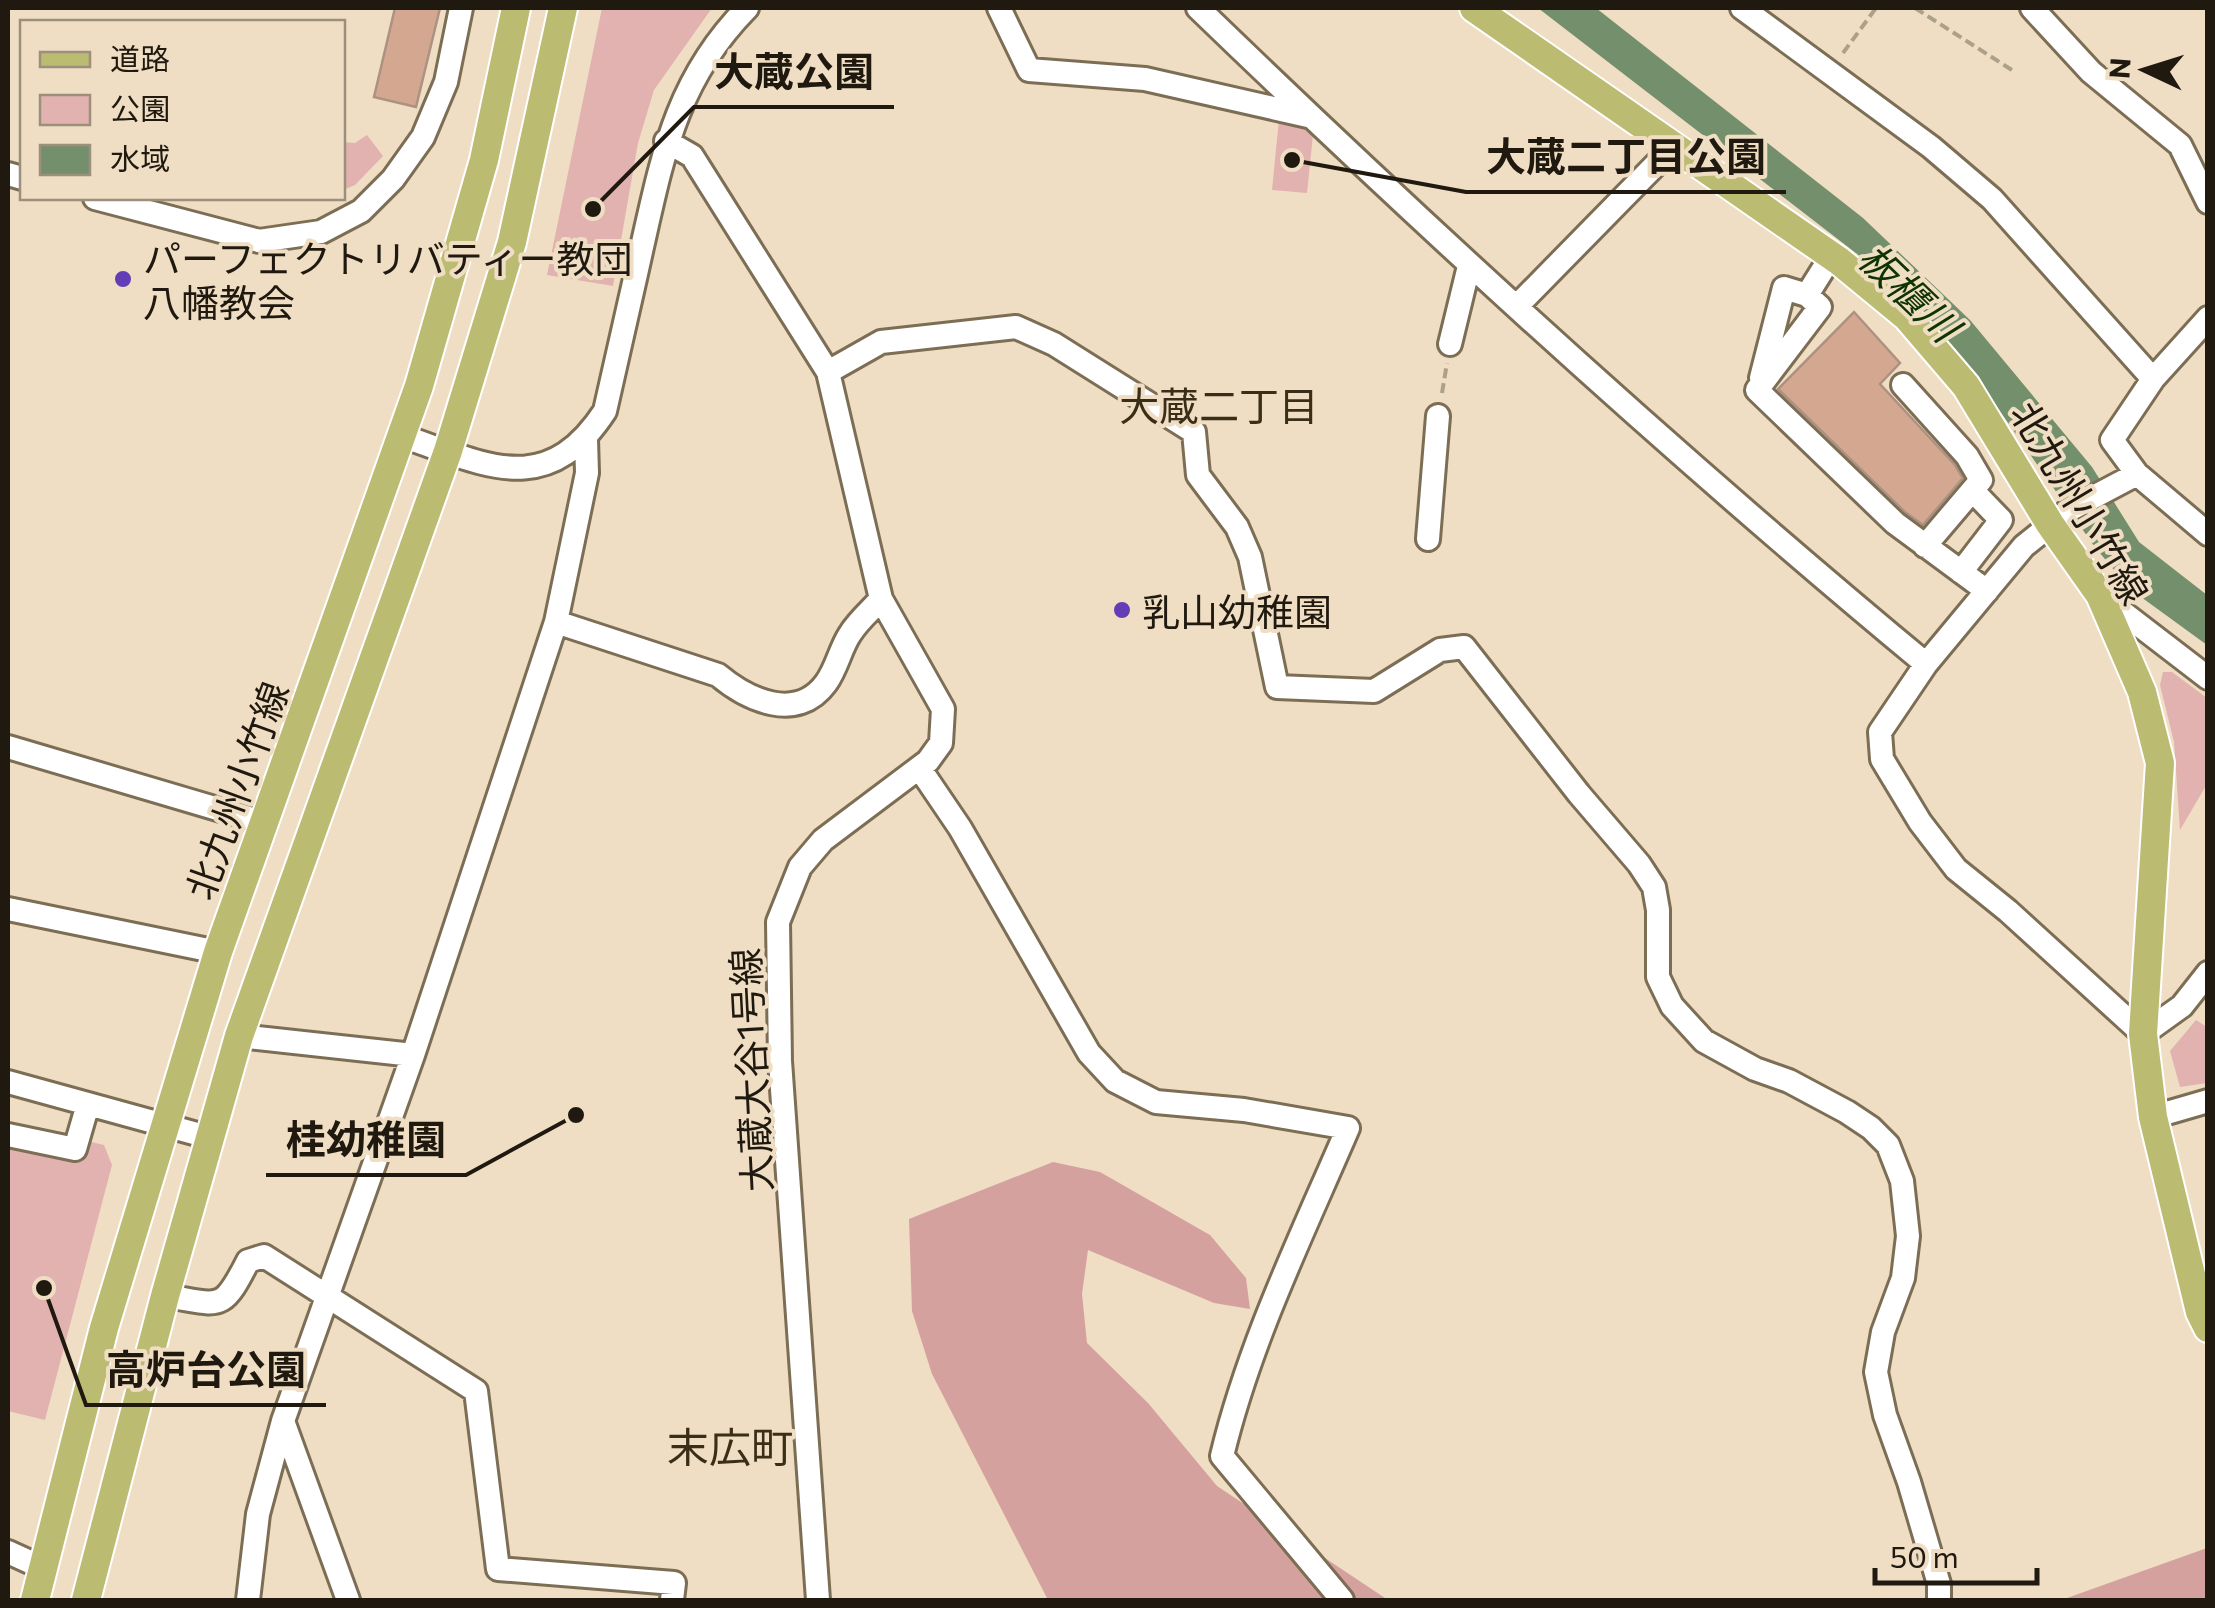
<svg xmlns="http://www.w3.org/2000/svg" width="2215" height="1608" viewBox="0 0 2215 1608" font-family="Commissioner,'Noto Sans JP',sans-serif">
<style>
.green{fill:#e2b2b0}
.forest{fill:#d5a19f}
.water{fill:#748f6b}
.building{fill:#d4a890;stroke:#ad9182;stroke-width:2.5}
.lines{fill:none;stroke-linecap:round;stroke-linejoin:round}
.minor-casing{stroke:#7c6d55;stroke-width:28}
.major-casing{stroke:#fff;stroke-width:32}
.path{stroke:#ada08b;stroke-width:4;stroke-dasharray:10 5;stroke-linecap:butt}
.minor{stroke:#fff;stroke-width:22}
.major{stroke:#bcbb72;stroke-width:28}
.poi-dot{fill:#633db5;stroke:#efdec3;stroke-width:4}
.labels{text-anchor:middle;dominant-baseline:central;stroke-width:8;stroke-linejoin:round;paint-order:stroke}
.poi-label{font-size:38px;fill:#1f1910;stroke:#efdec3;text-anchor:start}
.street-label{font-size:38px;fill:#1f1910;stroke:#efdec3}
.water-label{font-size:40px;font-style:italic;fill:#0e3400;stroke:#efdec3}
.neighbourhood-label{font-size:40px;fill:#3b2e18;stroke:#efdec3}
.quarter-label{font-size:42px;fill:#3b2e18;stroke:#efdec3}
.leader{fill:none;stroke:#1f1910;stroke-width:4}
.callout-dot{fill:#1f1910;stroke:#efdec3;stroke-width:4}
.callout-label{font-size:40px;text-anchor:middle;font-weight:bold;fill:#1f1910;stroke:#efdec3;stroke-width:8;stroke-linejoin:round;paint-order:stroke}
</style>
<rect width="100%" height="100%" fill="#efdec3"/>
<path class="green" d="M602 8H712L654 90 638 143 613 286 547 275Z
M1279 119 1314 125 1307 193 1272 190Z
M367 135 383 156 355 185 343 190V142L355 143Z
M2163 672H2172L2207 698V784L2180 830 2174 742 2160 685Z
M2196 1020 2207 1027V1083L2180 1087 2170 1051Z
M8 1122 104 1145 112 1165 45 1420 8 1411Z"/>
<path class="forest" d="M1053 1162 1100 1172 1210 1235 1246 1278 1250 1309 1214 1303 1088 1250 1082 1294 1087 1343 1148 1403 1217 1486 1388 1600H1048L932 1374 912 1311 909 1219Z
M2207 1548V1600H2062L2067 1598Z"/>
<path class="water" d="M1538 8H1596L1863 218 1970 320 2092 467 2139 542 2207 595V645L2130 589 2094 546 1967 364 1874 267Z"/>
<path class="building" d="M395 8H440L416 107 374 97Z
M1854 312 1900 363 1880 384 1955 465 1963 478 1923 525 1905 512 1778 389Z"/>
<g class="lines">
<defs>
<path id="minor" d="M999 8 1029 70 1145 79 1308 116
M1198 8C1433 235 1674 455 1926 664L2024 546 2069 510 2137 474
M1742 8 1931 147 1992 199 2153 379
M2032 8 2091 72 2180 145 2208 202
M666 141 692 156 828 372 881 599 943 709 941 743 928 761 823 840 800 867 778 922 780 1061 818 1600
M8 174 22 178
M95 198 259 241 321 232 361 211 393 179 423 137 446 82 461 8
M1832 255 1807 295 1820 307 1757 390 1895 523 1987 591
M1517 306 1673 147
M2208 318 2153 379 2112 440 2137 474 2208 534
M1450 344 1469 266
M828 372 881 342 1016 327 1054 344 1194 432 1198 475 1237 527 1250 557 1277 687 1374 691 1440 650 1464 647 1579 794 1639 864 1654 887 1658 910V977L1672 1006 1704 1041 1755 1069 1789 1081 1847 1112 1871 1128 1888 1145 1902 1181 1908 1236 1903 1278 1883 1332 1876 1372 1885 1415 1909 1482 1939 1584V1600
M1761 378 1784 288 1807 295
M1903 385 1967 456 1981 480 1925 546
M402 436C485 464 546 501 605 411 617 357 630 302 642 247 663 154 677 79 747 8
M1428 539 1438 416
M1961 572 2001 520 1973 491
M2100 595 2208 678
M556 622 718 675C748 700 797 723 826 683 837 668 840 649 850 634 858 621 871 610 881 599
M1926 664 1880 732 1882 759 1920 822 1956 869 2008 911 2143 1034 2182 1006 2208 973
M8 747 265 823
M920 769 960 828 1089 1053 1115 1081 1156 1102 1244 1110 1348 1128C1302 1235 1249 1343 1222 1456L1342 1600
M8 909 218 952
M239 1036 413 1055
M8 1082 208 1137
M2153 1117 2208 1101
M8 1135 75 1149 88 1104
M165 1296C221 1304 221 1314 248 1261L264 1256 476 1391 498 1569 674 1583 672 1600
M283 1421 348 1600
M8 1552 43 1568
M248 1600 258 1514 283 1421 413 1055 556 622 587 473 586 439"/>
<path id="major" d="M1474 8 1839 261 1907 317 1966 386 2050 524 2100 595 2142 692 2160 763 2143 1034 2153 1117 2200 1312 2208 1328
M35 1600 104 1328 218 952 419 386 484 160 516 8
M86 1600 165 1296 239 1036 448 451 512 242 563 8"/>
</defs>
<use href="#minor" class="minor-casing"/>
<use href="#major" class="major-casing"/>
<path class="path" d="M1915 8 2015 72
M1843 53 1876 8
M1442 393 1447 363"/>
<use href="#minor" class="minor"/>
<use href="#major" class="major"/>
</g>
<g class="poi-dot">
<circle cx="123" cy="279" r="10"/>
<circle cx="1122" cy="610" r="10"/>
</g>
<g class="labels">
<g class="poi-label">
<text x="143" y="257">パーフェクトリバティー教団<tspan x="143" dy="44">八幡教会</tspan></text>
<text x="1142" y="610">乳山幼稚園</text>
</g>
<g class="street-label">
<text transform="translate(2081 502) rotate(59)">北九州小竹線</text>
<text transform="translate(236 790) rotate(-70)">北九州小竹線</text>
<text transform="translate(750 1070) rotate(-93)">大蔵大谷1号線</text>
</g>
<g class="water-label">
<text transform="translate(1910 291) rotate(44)">板櫃川</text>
</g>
<g class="neighbourhood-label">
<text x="1219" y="404">大蔵二丁目</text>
</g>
<g class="quarter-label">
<text x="730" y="1446">末広町</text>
</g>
</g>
<path class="leader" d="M593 209L694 107H894M1292 160L1466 192H1786M576 1115L466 1175H266M44 1288L86 1405H326"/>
<g class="callout-dot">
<circle cx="593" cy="209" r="10"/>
<circle cx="1292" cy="160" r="10"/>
<circle cx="576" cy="1115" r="10"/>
<circle cx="44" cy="1288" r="10"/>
</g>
<g class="callout-label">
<text x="794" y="86">大蔵公園</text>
<text x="1626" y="171">大蔵二丁目公園</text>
<text x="366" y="1154">桂幼稚園</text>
<text x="206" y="1384">高炉台公園</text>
</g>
<rect width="2215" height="1608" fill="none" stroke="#1f1910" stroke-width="20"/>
<rect x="20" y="20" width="325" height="180" fill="#efdec3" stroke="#9c8f7b" stroke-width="2.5"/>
<rect x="40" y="52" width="50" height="15" fill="#bcbb72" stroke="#9c8f7b" stroke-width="2.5"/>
<text x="110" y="70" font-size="30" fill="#1f1910">道路</text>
<rect x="40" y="95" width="50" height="30" fill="#e2b2b0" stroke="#9c8f7b" stroke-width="2.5"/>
<text x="110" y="120" font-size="30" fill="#1f1910">公園</text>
<rect x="40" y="145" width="50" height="30" fill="#748f6b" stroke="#9c8f7b" stroke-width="2.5"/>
<text x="110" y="170" font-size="30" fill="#1f1910">水域</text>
<g transform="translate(2145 70) rotate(274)" stroke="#efdec3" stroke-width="8" paint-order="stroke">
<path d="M0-8L18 38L0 25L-18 38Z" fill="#1f1910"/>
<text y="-15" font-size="28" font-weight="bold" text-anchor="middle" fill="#1f1910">N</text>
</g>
<path d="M1875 1568v15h162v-15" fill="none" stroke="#1f1910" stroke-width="5"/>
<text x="1890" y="1568" font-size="30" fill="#1f1910" stroke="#efdec3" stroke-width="8" paint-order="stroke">50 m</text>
</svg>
